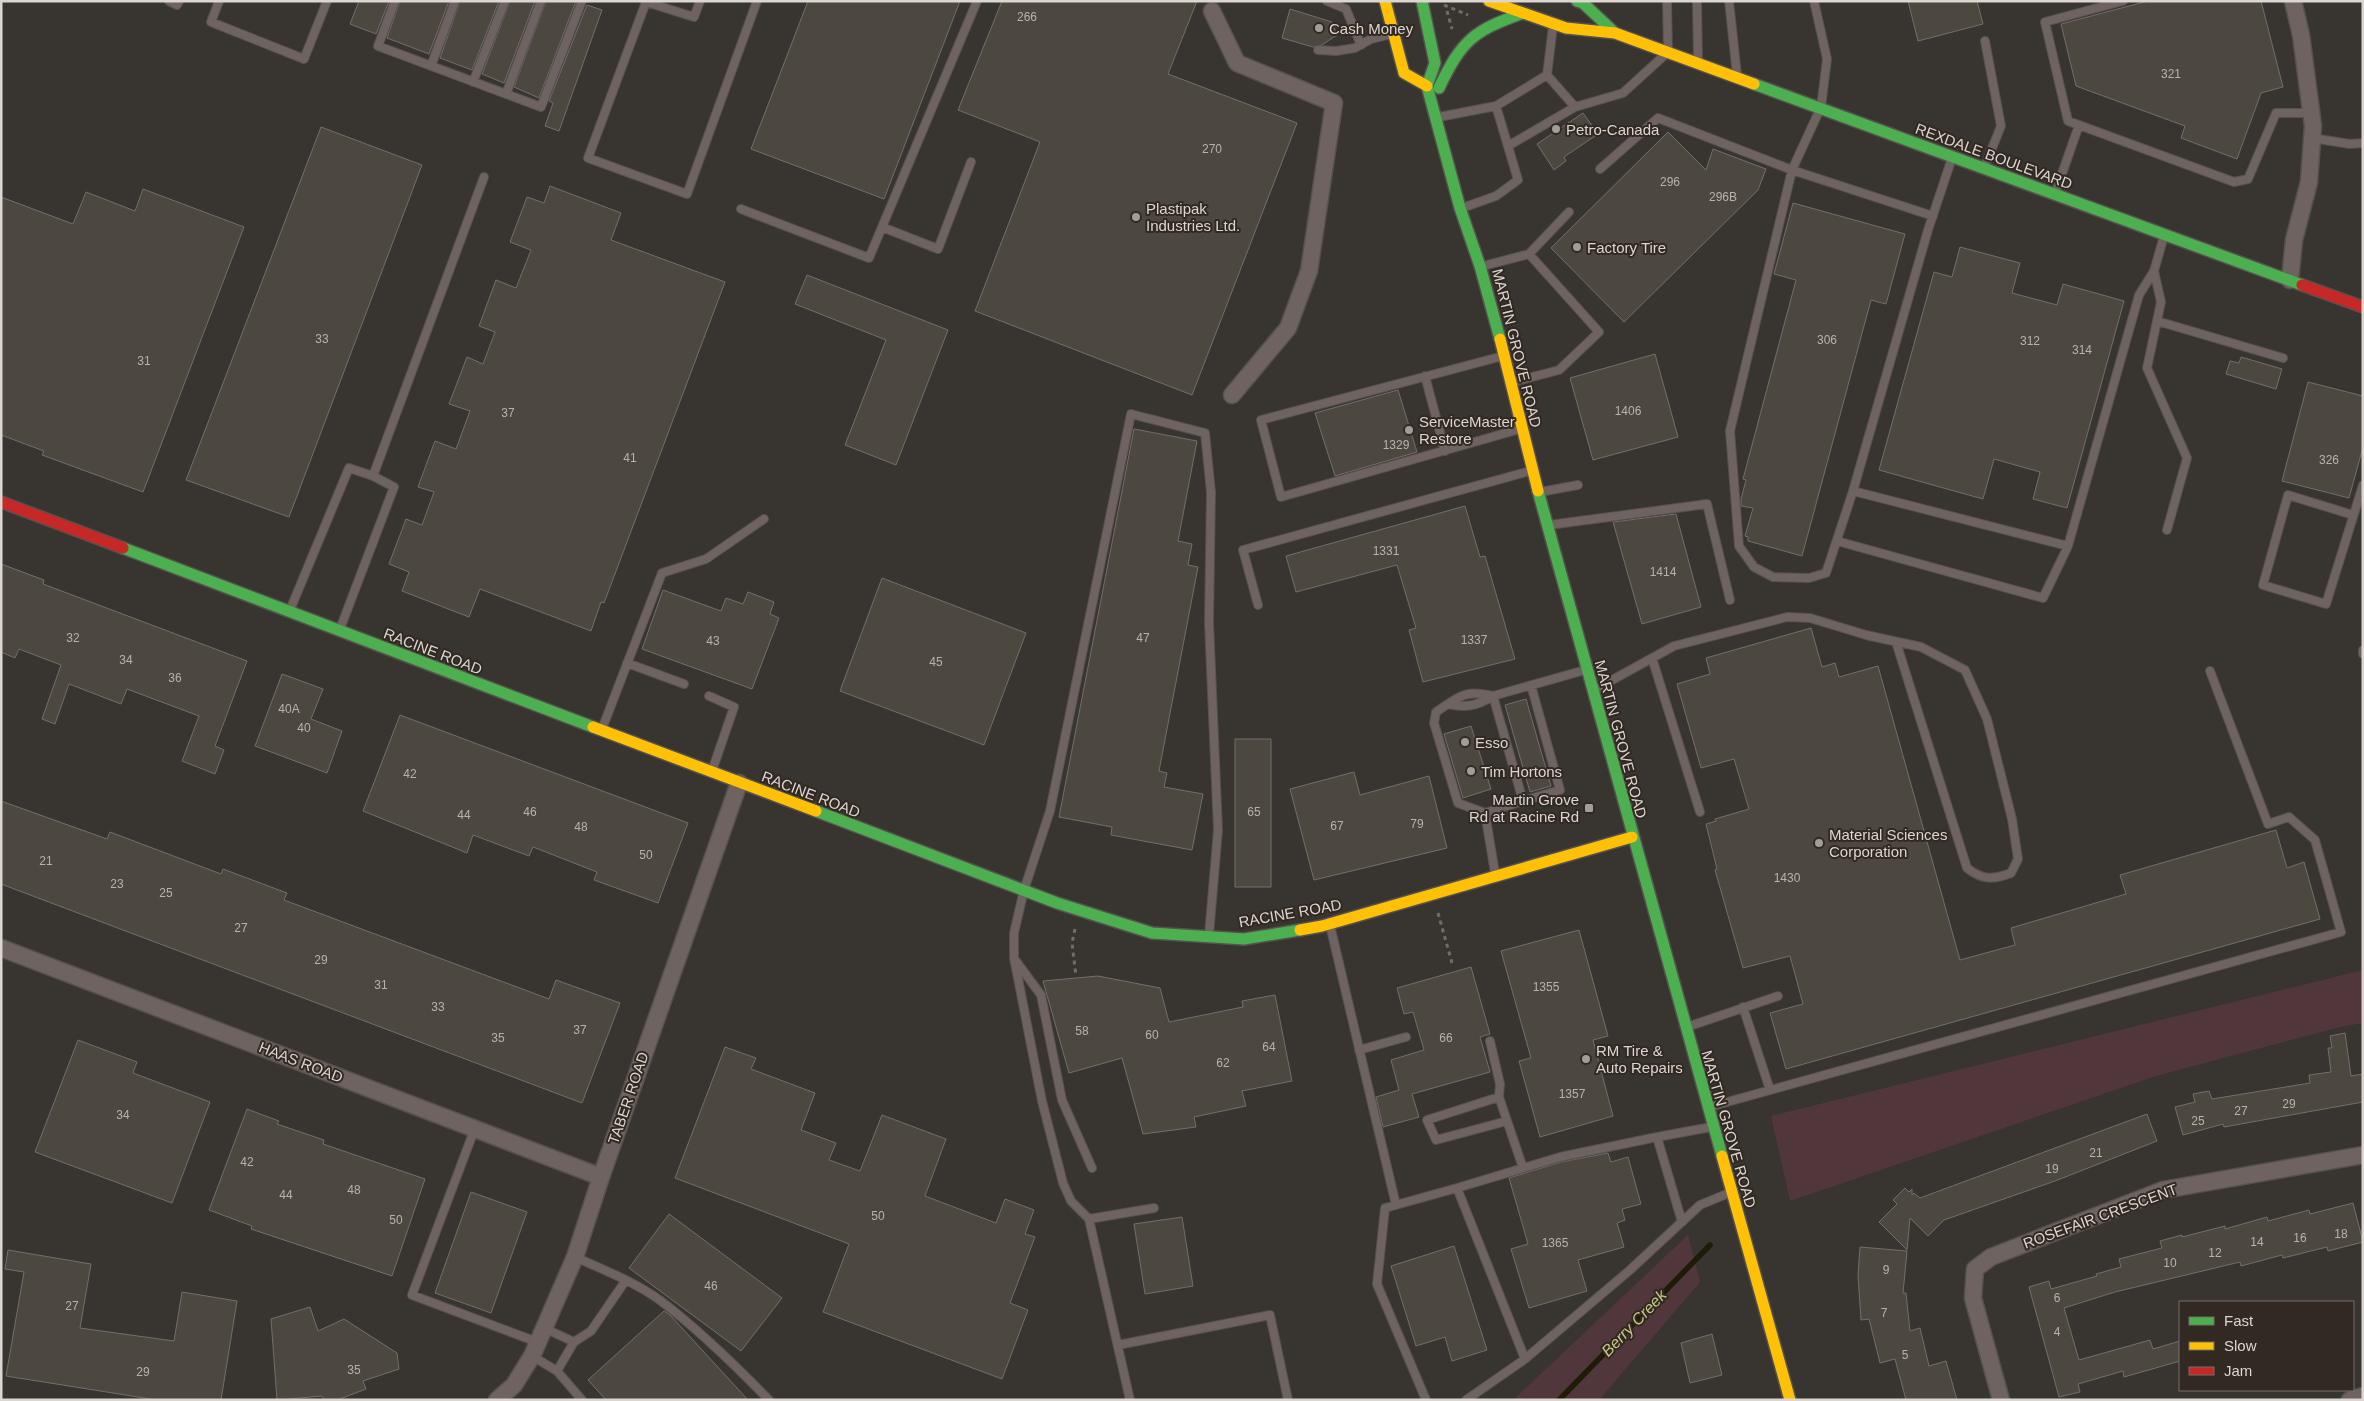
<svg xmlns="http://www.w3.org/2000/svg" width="2364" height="1401" viewBox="0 0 2364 1401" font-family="Helvetica,sans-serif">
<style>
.green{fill:#51373b}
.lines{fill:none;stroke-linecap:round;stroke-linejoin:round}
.stream{stroke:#1e1c05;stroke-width:5.5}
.building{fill:#4d483f;stroke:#726f6b}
.lane-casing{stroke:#55514e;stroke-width:10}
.street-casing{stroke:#55514e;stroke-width:19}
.fast-casing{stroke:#55514e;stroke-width:14}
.slow-casing{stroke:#55514e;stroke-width:14}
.jam-casing{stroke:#55514e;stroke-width:14}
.path{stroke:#746b68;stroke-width:3;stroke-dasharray:4 4;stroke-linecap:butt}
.lane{stroke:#6e6360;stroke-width:8}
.street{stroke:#6e6360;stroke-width:16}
.fast{stroke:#4caf50;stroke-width:11}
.slow{stroke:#ffc107;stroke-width:11}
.jam{stroke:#c62828;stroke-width:11}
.poi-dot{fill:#a39d99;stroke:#322922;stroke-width:2}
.labels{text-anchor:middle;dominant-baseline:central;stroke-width:4;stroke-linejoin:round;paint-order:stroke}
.number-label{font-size:12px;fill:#b8b2ac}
.poi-label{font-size:15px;fill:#dcd6d1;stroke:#322922;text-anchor:start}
.street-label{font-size:15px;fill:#dcd6d1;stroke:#322922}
.water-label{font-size:16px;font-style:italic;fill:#c5c684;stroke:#322922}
</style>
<rect width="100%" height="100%" fill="#383430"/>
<path class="green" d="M2363 970V1023L2340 1027 2156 1076 1790 1201 1771 1116Z
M1688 1235 1700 1282 1599 1400H1513Z"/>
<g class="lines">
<path class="stream" d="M1559 1400 1710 1245"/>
</g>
<path class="building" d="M359 1H389L376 34 350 24Z
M400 1H449L429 54 387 38Z
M460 1H499L472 70 440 58Z
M510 1H535L504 83 482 74Z
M546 1H576L539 98 514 87Z
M808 1H960L884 199 751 149Z
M1002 1H1197L1168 74 1297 123 1192 395 975 311 1040 142 958 110Z
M1908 1H1977L1983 24 1918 41Z
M2148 1H2261L2283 87 2261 93 2237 159 2181 138 2185 126 2076 86 2061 24Z
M587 5 602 10 559 131 545 126 553 103 549 101Z
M1290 9 1332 22 1337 35 1322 45 1313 47 1282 38Z
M1583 113 1598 134 1564 157 1566 161 1554 170 1537 144Z
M321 127 422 165 289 517 186 480Z
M1668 132 1706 170 1713 149 1766 169 1758 190 1624 322 1551 248Z
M550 186 621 213 611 240 725 282 604 603 601 602 591 631 480 589 469 617 402 591 409 572 389 564 406 519 422 525 434 492 418 487 435 441 456 449 470 411 449 404 467 357 483 364 495 332 479 326 496 280 516 288 531 250 510 242 527 197 544 203Z
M143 189 244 227 143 492 42 455 44 451 1 435V197L73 224 86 192 135 211Z
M1793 203 1905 234 1886 304 1871 300 1802 556 1748 541V537L1745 536 1753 508 1741 506V499L1746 480 1743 479 1796 280 1774 274Z
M1960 247 2020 263 2012 293 2057 305 2063 284 2124 301 2067 508 2033 499 2040 472 1994 459 1983 499 1879 470 1934 272 1952 277Z
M807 275 948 330 896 465 845 445 886 340 795 304Z
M1655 354 1678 437 1593 460 1570 378Z
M2241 357 2282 369 2276 389 2226 374 2230 361 2239 363Z
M2308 382 2363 396V447L2349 498 2282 481Z
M1398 390 1417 452 1335 476 1315 413Z
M1134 429 1197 441 1178 541 1192 544 1188 565 1198 567 1159 771 1167 773 1164 787 1203 794 1192 850 1111 835 1112 827 1059 817Z
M1465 506 1480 557 1485 556 1515 659 1423 682 1409 630 1416 628 1397 565 1296 592 1286 556Z
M1676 514 1701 607 1642 624 1613 522Z
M1 564 44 580 43 584 247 661 215 746 224 750 215 774 182 761 199 716 127 689 121 704 69 684 55 724 42 719 61 665 19 649 15 658 1 652Z
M882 578 1026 633 984 745 840 691Z
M663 590 721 611 726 598 743 604 748 592 774 602 770 614 779 618 752 689 642 649Z
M1811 628 1822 667 1835 663 1839 677 1878 666 1960 960 2015 945 2011 928 2126 894 2120 875 2276 830 2287 868 2304 862 2320 919 1786 1069 1770 1013 1803 1004 1790 956 1743 968 1715 870 1717 869 1706 824 1716 821 1715 819 1749 809 1734 759 1701 768 1677 684 1710 674 1706 658Z
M282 674 323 689 311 719 342 731 327 773 255 746Z
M1526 699 1551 786 1530 792 1505 705Z
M400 715 688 823 658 903 594 880 597 872 533 847 529 856 473 835 467 853 363 811Z
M1471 726 1491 789 1463 798 1444 734Z
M1235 739H1271V887H1235Z
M1354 772 1360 795 1429 776 1447 848 1314 880 1290 789Z
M1 801 107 839 110 832 221 874 223 869 287 893 284 900 549 999 556 980 620 1003 582 1103 1 884Z
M1579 930 1608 1036 1593 1040 1613 1116 1540 1137 1519 1061 1531 1058 1501 951Z
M1471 967 1490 1034 1480 1037 1490 1072 1412 1094 1419 1117 1383 1127 1376 1097 1399 1090 1391 1060 1424 1050 1413 1012 1404 1014 1397 988Z
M1098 976 1160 988 1169 1022 1243 1007 1242 1001 1275 995 1292 1081 1242 1091 1246 1106 1194 1117 1196 1127 1143 1134 1122 1058 1069 1073 1043 981Z
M2345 1033 2351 1076 2363 1074V1102L2224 1127 2223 1124 2183 1135 2175 1107 2195 1102 2193 1094 2209 1091 2212 1099 2310 1083 2309 1075 2331 1072 2328 1048H2332L2330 1036Z
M78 1040 137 1062 133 1073 210 1102 172 1203 35 1152Z
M725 1047 756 1058 751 1069 815 1093 801 1130 836 1143 829 1160 860 1171 882 1115 946 1139 925 1196 996 1223 1005 1199 1034 1210 1025 1234 1035 1237 1010 1303 1028 1310 1002 1379 823 1312 849 1244 675 1178Z
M247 1109 279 1121 277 1124 324 1140 323 1144 425 1179 392 1276 251 1229 252 1226 209 1210Z
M2147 1114 2157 1141 2055 1181 1944 1220 1928 1236 1910 1218 1907 1250 1879 1222 1897 1204 1893 1200 1905 1188 1909 1192 1912 1189V1195L1914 1193 1920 1198Z
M1608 1153 1611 1162 1628 1157 1641 1204 1622 1209 1625 1220 1617 1223 1624 1247 1578 1260 1587 1291 1529 1308 1511 1249 1528 1244 1509 1178 1561 1162Z
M471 1192 527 1212 491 1313 435 1293Z
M2353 1203 2363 1242 2328 1251 2327 1247 2283 1258 2282 1255 2241 1266 2240 1262 2115 1292 2064 1308 2079 1360 2150 1340 2153 1349 2180 1341V1361L2124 1377 2123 1371 2078 1384 2080 1392 2059 1397 2029 1287 2049 1281 2051 1289 2097 1276 2096 1274 2121 1267 2119 1259 2162 1248 2160 1241 2182 1235V1237L2225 1226V1229L2267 1217 2268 1221 2309 1210 2310 1214Z
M669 1214 782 1298 741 1351 629 1268Z
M1182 1217 1193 1286 1145 1294 1134 1224Z
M1454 1246 1487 1350 1452 1361 1445 1337 1416 1346 1391 1266Z
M1860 1247 1907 1251 1903 1293H1906L1910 1331 1920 1328 1929 1366 1946 1361 1957 1400H1906L1895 1359 1880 1363 1869 1319 1861 1320 1858 1275Z
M8 1250 91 1264 80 1328 174 1341 182 1292 237 1301 221 1400H157L6 1376 24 1272 5 1269Z
M310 1307 318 1331 344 1319 397 1353 399 1369 363 1381 366 1389 337 1400H324L322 1396 277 1400 271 1319Z
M664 1311 670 1315 748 1400H606L588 1380Z
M1712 1334 1722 1375 1690 1383 1681 1343Z"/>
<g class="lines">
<defs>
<path id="lane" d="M169 1 177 5 179 1
M219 1 211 22 304 59 327 1
M395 1 378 46 541 107 582 1
M700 1 694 17 646 2 588 158 687 194 757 1
M1327 1 1346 9 1361 45
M1697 1 1698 62
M1729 1 1737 75
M1814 1 1827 59 1821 107 1792 170 1730 431 1739 546 1754 567 1773 577 1809 578 1826 573 1853 491
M2123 1 2045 22 2068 121 2234 182 2248 179 2276 113H2312
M1318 50 1336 51 1355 48 1371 39 1392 34
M431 66 455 1
M1547 75 1575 107
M473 82 505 1
M506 94 541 1
M1439 117 1496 106 1547 75 1553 26
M2312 138 2350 144 2363 143
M1508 146 1575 107 1623 93 1668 52 1667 1
M1952 158 1928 230 1853 491 2068 546 2139 295 2154 271 2164 236
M1985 166 2001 126 1985 41
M1600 169 1658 118 1792 170 1933 216
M2056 191 2079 125
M1462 208 1496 196 1518 180 1496 106
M741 209 869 258 977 1
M882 227 938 249 971 162
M1529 254 1569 212
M1483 266 1529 254 1599 332 1559 370 1513 382
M2154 271 2161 302 2147 368 2187 458 2167 530
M2157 321 2283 358
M1503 356 1261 420 1281 497 1520 429
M1425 376 1445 451
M1540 492 1578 485
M2353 515 2288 495 2263 585 2326 604 2363 485
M1549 525 1707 504 1730 600
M1837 541 2043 598 2068 546
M1258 605 1243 550 1530 471
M290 610 349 468 373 476 484 177
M340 629 394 487 373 476
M2363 650V654
M1652 658 1700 812
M627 663 684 684
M1594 690 1674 646 1787 617 1810 618 1866 635 1921 647 1965 670 1987 719 2012 819 2018 859 2011 873C1993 880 1982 880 1967 868L1896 642
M709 696 734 707 712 771
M1448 704C1466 708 1477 706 1493 696
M602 729 662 573 706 559 764 519
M1523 801 1560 790 1531 685
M1485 813 1458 803 1434 723 1436 712C1459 697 1464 689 1493 696
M1495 873 1485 813 1523 801 1493 696 1585 670
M1330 925 1396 1205
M1016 961 1041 995 1062 1100 1092 1168
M1743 1007 1770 1090
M1687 1027 1778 996
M1490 1041 1500 1084 1499 1097 1523 1168
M1359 1050 1406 1037
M1499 1097 1427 1120 1436 1140 1507 1121
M1709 1107 2341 932 2315 840 2289 817 2268 824 2210 671
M475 1128 412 1295 537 1342
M1657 1137 1560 1157 1457 1188 1525 1359 1630 1270 1700 1205 1729 1193
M1089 1219 1154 1208
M1682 1222 1657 1137 1711 1127
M575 1257C604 1270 635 1282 661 1301 699 1330 735 1365 769 1400
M544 1328 574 1342 591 1331 626 1280
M1118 1345 1270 1315 1288 1400
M532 1356 557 1371 582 1400
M557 1371 574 1342
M1130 1400 1089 1219 1071 1201 1063 1183 1042 1101 1014 958V933L1024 890 1050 811 1131 414 1205 433 1211 492 1209 623 1218 830 1209 935
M1426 1400 1377 1284 1385 1208 1457 1188
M1466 1400 1525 1359"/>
<path id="street" d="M1212 11 1237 63 1334 103 1309 271 1288 328 1232 395
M2290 280 2294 240 2309 182 2313 126 2301 35 2293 1
M1 948 601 1177
M497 1400 514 1385 532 1356 575 1257 601 1177 739 783
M2001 1400 1973 1298 1975 1269 1991 1257 2163 1190 2363 1155
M2350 1400 2363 1396"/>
<path id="fast" d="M1422 1 1435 63 1427 86 1460 208 1480 266 1500 339
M1577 1 1583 3 1615 33
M1754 84 2302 285
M1439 88C1462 40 1473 31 1523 13
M1538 491 1722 1156
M123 548 593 727
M816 811 1057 903 1152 933 1244 939 1300 930"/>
<path id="slow" d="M1385 1 1404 73 1427 86
M1489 1 1566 28 1615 33 1754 84
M1500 339 1538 491
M593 727 816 811
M1300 930 1322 926 1632 837
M1722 1156 1790 1400"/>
<path id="jam" d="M2302 285 2363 307
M1 502 123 548"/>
</defs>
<use href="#lane" class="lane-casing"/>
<use href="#street" class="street-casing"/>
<use href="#fast" class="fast-casing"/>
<use href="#slow" class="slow-casing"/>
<use href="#jam" class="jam-casing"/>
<path class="path" d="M1444 5 1468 15
M1447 11 1452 29
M1438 913 1452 963
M1075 929 1072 943 1076 976"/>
<use href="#lane" class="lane"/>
<use href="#street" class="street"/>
<use href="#fast" class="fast"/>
<use href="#slow" class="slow"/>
<use href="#jam" class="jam"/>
</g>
<g class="poi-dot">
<circle cx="1319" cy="28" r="5"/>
<circle cx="1556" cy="129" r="5"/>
<circle cx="1136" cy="217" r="5"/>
<circle cx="1577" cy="247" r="5"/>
<circle cx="1409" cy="430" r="5"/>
<circle cx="1465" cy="742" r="5"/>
<circle cx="1471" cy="771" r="5"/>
<rect x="1584" y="803" width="10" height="10" rx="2.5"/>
<circle cx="1819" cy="843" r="5"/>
<circle cx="1586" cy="1059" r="5"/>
</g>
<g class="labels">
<g class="number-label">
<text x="1027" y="17">266</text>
<text x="2171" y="74">321</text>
<text x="1212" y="149">270</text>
<text x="1670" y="182">296</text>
<text x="1723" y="197">296B</text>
<text x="322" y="339">33</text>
<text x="1827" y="340">306</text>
<text x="2030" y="341">312</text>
<text x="2082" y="350">314</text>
<text x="144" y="361">31</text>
<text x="1628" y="411">1406</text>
<text x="508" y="413">37</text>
<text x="1396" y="445">1329</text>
<text x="630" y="458">41</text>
<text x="2329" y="460">326</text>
<text x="1386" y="551">1331</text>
<text x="1663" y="572">1414</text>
<text x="73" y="638">32</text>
<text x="1143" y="638">47</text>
<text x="1474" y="640">1337</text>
<text x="713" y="641">43</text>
<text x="126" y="660">34</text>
<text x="936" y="662">45</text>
<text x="175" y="678">36</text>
<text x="289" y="709">40A</text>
<text x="304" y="728">40</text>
<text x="410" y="774">42</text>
<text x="530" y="812">46</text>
<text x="1254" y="812">65</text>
<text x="464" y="815">44</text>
<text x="1417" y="824">79</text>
<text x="1337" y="826">67</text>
<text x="581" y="827">48</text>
<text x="646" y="855">50</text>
<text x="46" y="861">21</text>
<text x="1787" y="878">1430</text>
<text x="117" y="884">23</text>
<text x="166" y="893">25</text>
<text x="241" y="928">27</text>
<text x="321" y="960">29</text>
<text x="381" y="985">31</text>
<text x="1546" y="987">1355</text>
<text x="438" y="1007">33</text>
<text x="580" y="1030">37</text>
<text x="1082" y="1031">58</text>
<text x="1152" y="1035">60</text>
<text x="498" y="1038">35</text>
<text x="1446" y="1038">66</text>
<text x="1269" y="1047">64</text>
<text x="1223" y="1063">62</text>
<text x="1572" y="1094">1357</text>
<text x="2289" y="1104">29</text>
<text x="2241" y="1111">27</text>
<text x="123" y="1115">34</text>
<text x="2198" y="1121">25</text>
<text x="2096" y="1153">21</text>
<text x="247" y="1162">42</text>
<text x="2052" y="1169">19</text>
<text x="354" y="1190">48</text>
<text x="286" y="1195">44</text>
<text x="878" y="1216">50</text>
<text x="396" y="1220">50</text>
<text x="2341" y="1234">18</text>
<text x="2300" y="1238">16</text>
<text x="2257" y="1242">14</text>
<text x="1555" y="1243">1365</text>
<text x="2215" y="1253">12</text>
<text x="2170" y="1263">10</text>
<text x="1886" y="1270">9</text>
<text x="711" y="1286">46</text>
<text x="2057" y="1298">6</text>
<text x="72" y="1306">27</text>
<text x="1884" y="1313">7</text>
<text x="2057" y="1332">4</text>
<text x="1905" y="1355">5</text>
<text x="354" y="1370">35</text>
<text x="143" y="1372">29</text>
</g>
<g class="poi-label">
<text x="1329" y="28">Cash Money</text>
<text x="1566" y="129">Petro-Canada</text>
<text x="1146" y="208">Plastipak<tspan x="1146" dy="17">Industries Ltd.</tspan></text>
<text x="1587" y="247">Factory Tire</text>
<text x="1419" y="421">ServiceMaster<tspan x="1419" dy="17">Restore</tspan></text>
<text x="1475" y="742">Esso</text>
<text x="1481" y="771">Tim Hortons</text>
<text x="1579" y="799" text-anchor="end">Martin Grove<tspan x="1579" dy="17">Rd at Racine Rd</tspan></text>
<text x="1829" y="834">Material Sciences<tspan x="1829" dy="17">Corporation</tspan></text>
<text x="1596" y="1050">RM Tire &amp;<tspan x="1596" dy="17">Auto Repairs</tspan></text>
</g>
<g class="street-label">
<text transform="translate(1994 156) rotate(20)">REXDALE BOULEVARD</text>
<text transform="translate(1517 348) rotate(76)">MARTIN GROVE ROAD</text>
<text transform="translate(433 651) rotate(21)">RACINE ROAD</text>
<text transform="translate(1621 739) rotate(75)">MARTIN GROVE ROAD</text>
<text transform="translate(811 794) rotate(21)">RACINE ROAD</text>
<text transform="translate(1290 913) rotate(-10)">RACINE ROAD</text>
<text transform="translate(301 1062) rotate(21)">HAAS ROAD</text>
<text transform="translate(628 1098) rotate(-71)">TABER ROAD</text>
<text transform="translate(1729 1129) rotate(74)">MARTIN GROVE ROAD</text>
<text transform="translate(2100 1216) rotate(-20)">ROSEFAIR CRESCENT</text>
</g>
<g class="water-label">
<text transform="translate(1634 1323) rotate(-46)">Berry Creek</text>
</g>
</g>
<rect width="2364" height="1401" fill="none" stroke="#dcd6d1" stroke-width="5"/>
<rect x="2179" y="1301" width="175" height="90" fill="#322922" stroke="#766e68"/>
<rect x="2189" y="1317" width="25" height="8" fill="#4caf50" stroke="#766e68"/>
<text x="2224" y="1326" font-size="15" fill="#dcd6d1">Fast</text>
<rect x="2189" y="1342" width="25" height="8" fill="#ffc107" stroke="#766e68"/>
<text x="2224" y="1351" font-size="15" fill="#dcd6d1">Slow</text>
<rect x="2189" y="1367" width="25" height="8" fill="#c62828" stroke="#766e68"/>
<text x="2224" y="1376" font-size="15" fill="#dcd6d1">Jam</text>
</svg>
